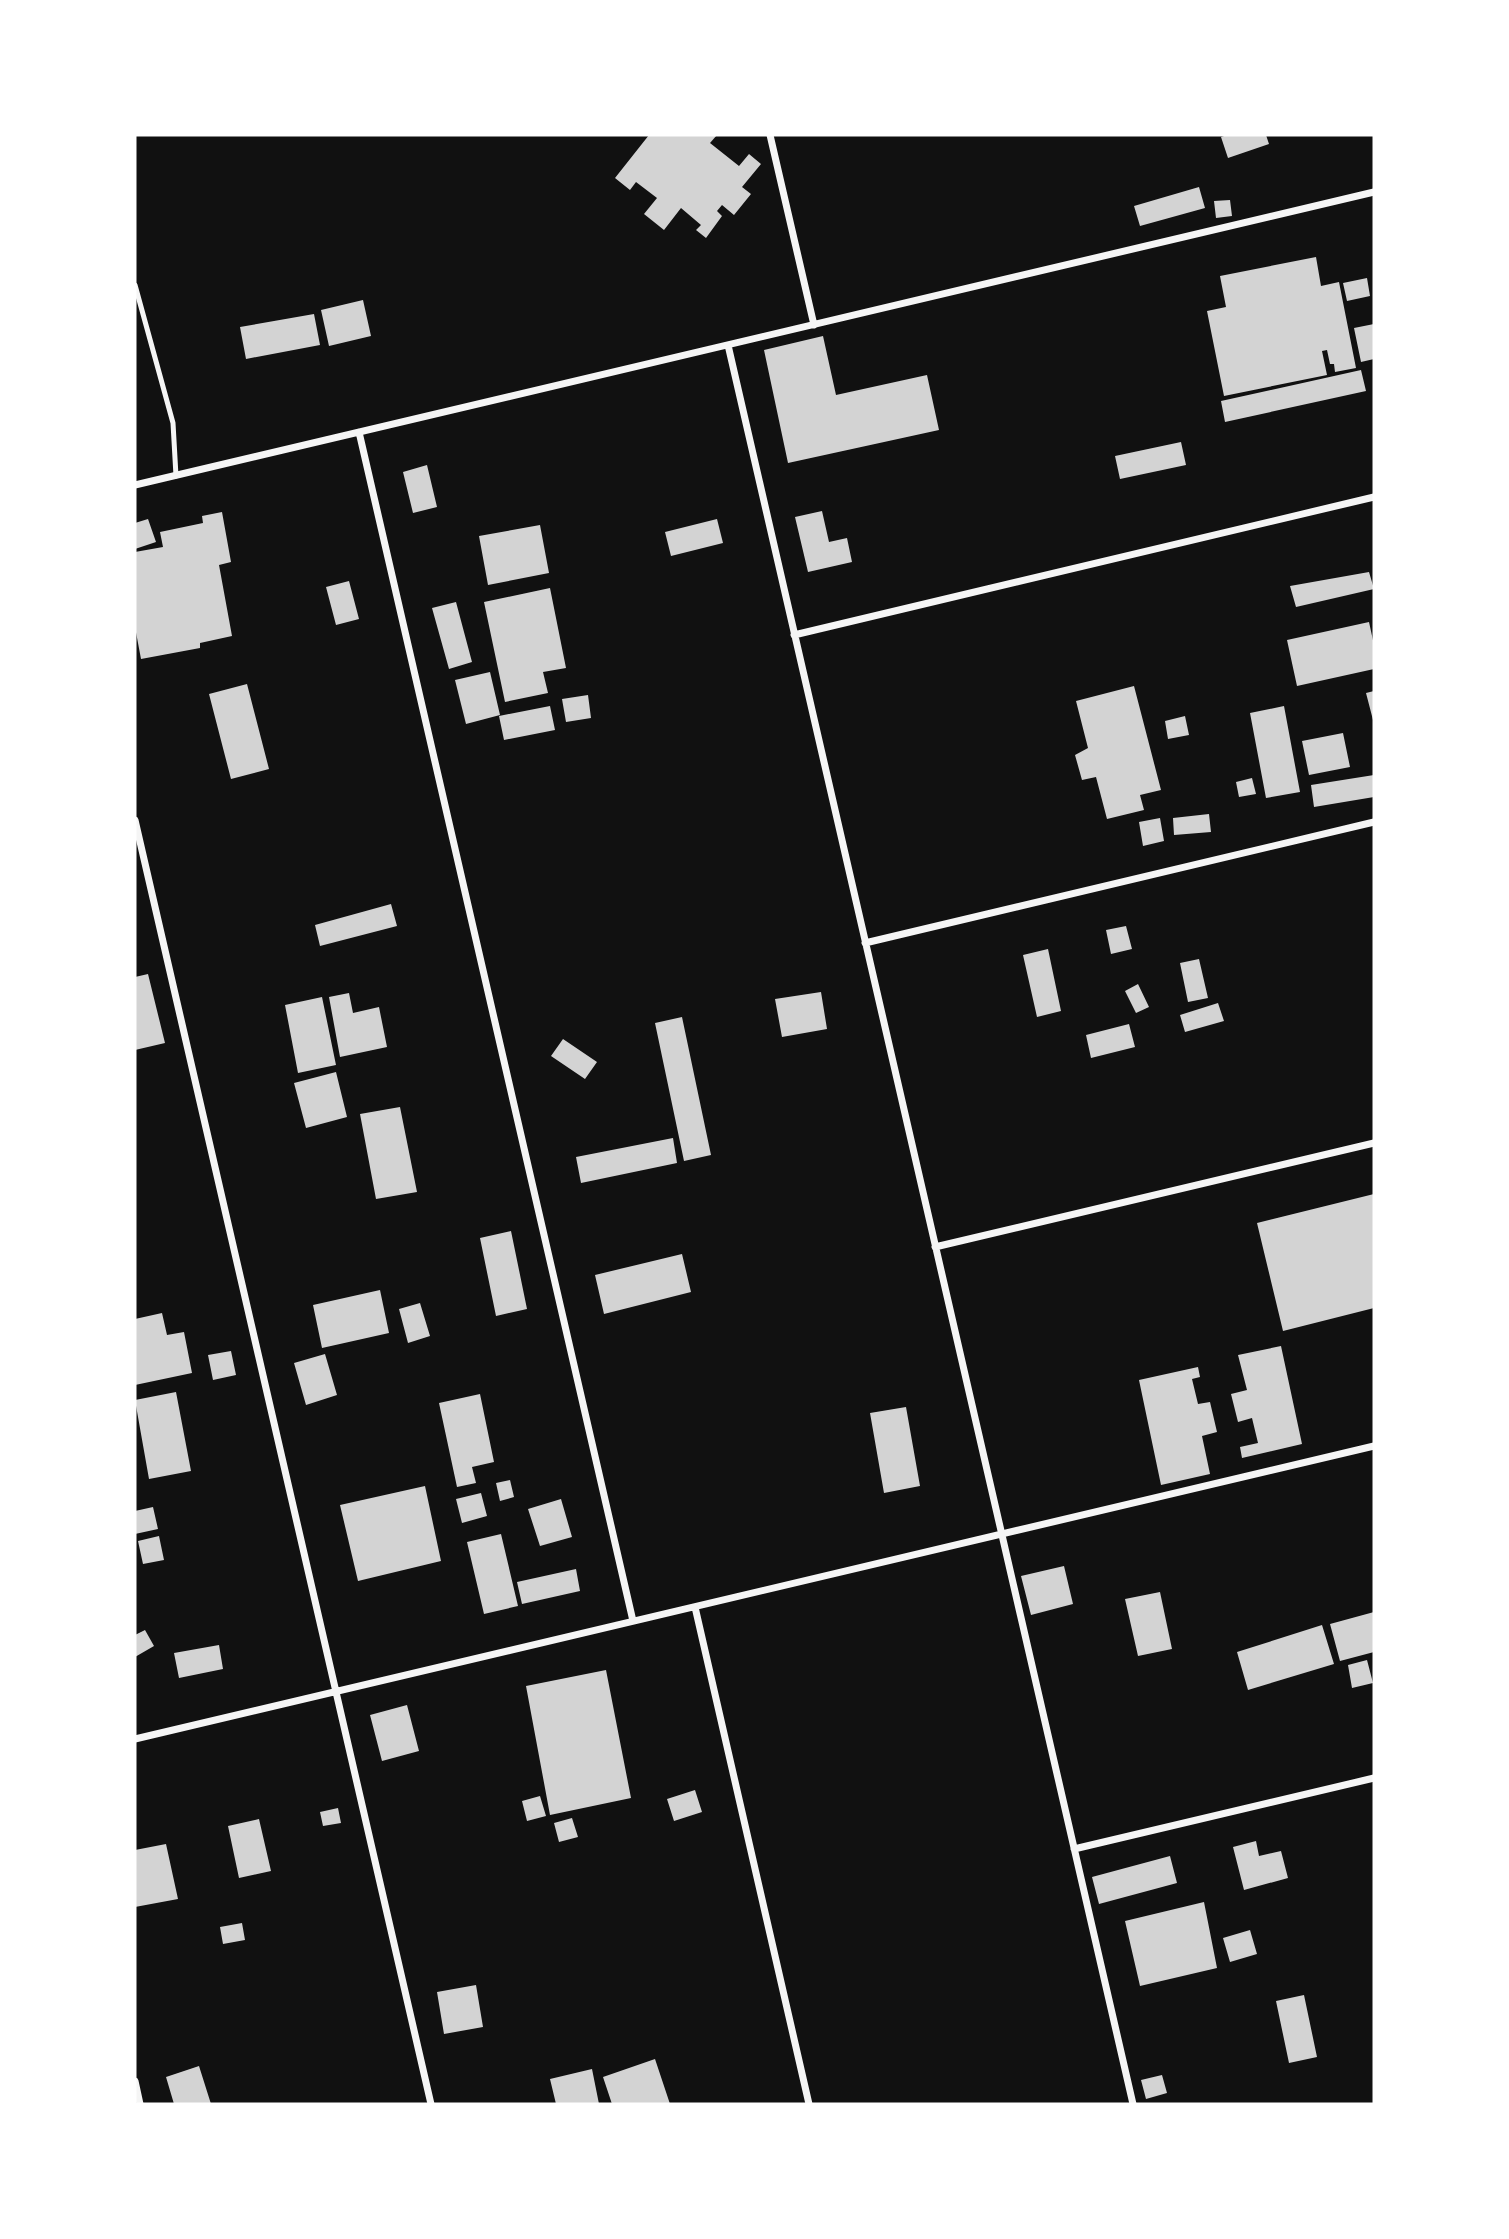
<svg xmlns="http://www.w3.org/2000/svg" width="1509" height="2239" viewBox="0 0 1509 2239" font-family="'Noto Sans',sans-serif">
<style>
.building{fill:#d3d3d3}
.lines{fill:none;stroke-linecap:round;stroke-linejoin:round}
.service{stroke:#f5f5f5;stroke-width:5}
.minor{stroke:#f5f5f5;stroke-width:7}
</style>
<rect width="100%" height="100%" fill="#111"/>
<path class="building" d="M649 135H717L710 143 739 166 749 154 761 164 742 187 751 194 734 215 722 205 717 211 722 216 706 238 696 230 701 225 681 208 664 230 644 214 657 198 636 182 630 190 615 178Z
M1227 135H1266L1269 144 1228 158 1221 137Z
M1199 187 1205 208 1140 226 1134 206Z
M1230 200 1232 216 1216 218 1214 201Z
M1316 257 1321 286 1339 282 1356 368 1335 372 1334 364H1330L1327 350 1322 351 1327 375 1224 396 1207 311 1226 307 1220 276Z
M1367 278 1370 296 1347 301 1343 283Z
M363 300 371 336 329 346 321 310Z
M314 314 320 345 246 359 240 327Z
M1374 324V359L1361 362 1354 328Z
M823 336 836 395 927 375 939 430 788 463 764 350Z
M1361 370 1366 391 1225 422 1221 401Z
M1181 442 1186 465 1120 479 1115 456Z
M427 465 437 507 413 513 403 472Z
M822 511 829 542 847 538 852 562 808 572 795 517Z
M222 512 231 562 219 565 232 636 200 643V648L141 659 135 627V552L163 547 160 532 203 523 202 516Z
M148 519 156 542 135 549V523Z
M717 519 723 543 671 556 665 532Z
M540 525 549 573 488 585 479 536Z
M1369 572 1374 589 1296 607 1290 586Z
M349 581 359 619 336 625 326 587Z
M550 588 566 668 543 672 548 693 505 702 484 602Z
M456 602 472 662 449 669 432 608Z
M1369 622 1374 645V669L1297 686 1287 640Z
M490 672 500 715 466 724 455 680Z
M247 684 269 769 231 779 209 694Z
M1134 686 1161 790 1140 795 1144 810 1107 819 1096 777 1082 780 1075 755 1088 748 1076 701Z
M1374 691V720H1373L1366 693Z
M588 695 591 718 566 722 562 699Z
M550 706 555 730 504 740 499 716Z
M1284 706 1300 792 1266 798 1250 713Z
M1185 716 1189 735 1168 739 1165 721Z
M1343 733 1350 767 1309 775 1302 741Z
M1374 775V797L1314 807 1311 785Z
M1252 778 1256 794 1239 797 1236 782Z
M1209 814 1211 832 1174 835 1173 818Z
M1160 818 1164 841 1143 846 1139 822Z
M391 904 397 926 320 946 315 925Z
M1126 926 1132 949 1111 954 1106 930Z
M1048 949 1061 1011 1037 1017 1023 955Z
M1199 959 1208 998 1188 1002 1180 963Z
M148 974 165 1043 135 1050V977Z
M1138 984 1149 1007 1136 1013 1125 991Z
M821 992 827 1029 782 1037 775 999Z
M349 993 353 1013 379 1007 387 1047 340 1057 329 997Z
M322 997 336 1065 298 1073 285 1005Z
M1218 1003 1224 1021 1185 1032 1180 1015Z
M682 1017 711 1155 684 1161 655 1023Z
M1129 1024 1135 1047 1091 1058 1086 1035Z
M563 1039 597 1062 585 1079 551 1056Z
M336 1072 347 1117 306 1128 294 1083Z
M400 1107 417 1192 376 1199 360 1114Z
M673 1138 677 1163 581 1183 576 1157Z
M1374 1194V1308L1283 1331 1257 1223Z
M511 1231 527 1309 496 1316 480 1238Z
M682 1254 691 1292 604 1314 595 1275Z
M380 1290 389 1333 322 1348 313 1305Z
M420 1303 430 1336 408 1343 399 1309Z
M162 1313 167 1335 184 1332 192 1373 135 1385V1319Z
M1281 1346 1302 1444 1242 1458 1240 1447 1258 1443 1252 1418 1238 1422 1231 1394 1247 1390 1238 1355Z
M231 1351 236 1375 213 1380 208 1355Z
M325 1354 337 1395 306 1405 294 1363Z
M1198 1367 1200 1377 1192 1379 1198 1404 1210 1402 1217 1432 1202 1436 1210 1474 1161 1485 1139 1380Z
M176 1392 191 1471 149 1479 135 1400Z
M480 1394 494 1462 472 1467 476 1483 457 1487 439 1403Z
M906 1407 920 1486 884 1493 870 1413Z
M510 1480 514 1497 500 1501 496 1483Z
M425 1486 441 1561 358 1581 340 1505Z
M481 1493 487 1516 462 1523 456 1499Z
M561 1499 572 1537 540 1546 528 1509Z
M153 1507 158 1529 135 1534V1511Z
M501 1534 518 1606 484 1614 467 1542Z
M159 1536 164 1560 143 1564 138 1541Z
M1064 1566 1073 1604 1031 1615 1021 1576Z
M576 1569 580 1591 522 1604 517 1582Z
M1160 1592 1172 1649 1138 1656 1125 1599Z
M1374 1612V1652L1340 1661 1330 1624Z
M1322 1625 1334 1664 1248 1690 1237 1652Z
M145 1630 154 1646 135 1657V1635Z
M219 1645 223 1669 179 1678 174 1653Z
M1367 1660 1373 1683 1352 1688 1348 1665Z
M606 1670 631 1798 550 1815 526 1686Z
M407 1705 419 1751 382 1761 370 1715Z
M695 1790 702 1812 674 1821 667 1799Z
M540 1796 546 1816 527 1821 522 1801Z
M338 1808 341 1823 323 1826 320 1812Z
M572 1818 578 1837 559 1842 554 1823Z
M259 1819 271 1871 239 1878 228 1826Z
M1256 1841 1259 1856 1281 1851 1288 1878 1244 1890 1233 1847Z
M166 1844 178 1899 135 1907V1850Z
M1170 1856 1177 1883 1099 1904 1092 1877Z
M1204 1902 1217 1968 1140 1986 1125 1921Z
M242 1923 245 1940 223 1944 220 1927Z
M1250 1930 1257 1954 1230 1962 1223 1938Z
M476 1985 483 2027 444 2034 437 1992Z
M1304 1995 1317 2057 1289 2063 1276 2001Z
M655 2059 670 2104H612L603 2077Z
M199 2066 211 2104H174L166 2077Z
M592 2069 599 2104H556L550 2079Z
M1162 2075 1167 2093 1146 2099 1141 2080Z"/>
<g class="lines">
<path class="service" d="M135 285 173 423 176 476"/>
<path class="minor" d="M770 135 814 325
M728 345 1133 2104
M359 432 633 1621
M135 485 1374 192
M794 635 1374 497
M135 820 431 2104
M865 943 1374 822
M935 1247 1374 1143
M695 1607 809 2104
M135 1739 1374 1446
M1074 1849 1374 1778
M135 2081 140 2104"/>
</g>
<rect width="1509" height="2239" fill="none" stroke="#ffffff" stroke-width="273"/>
</svg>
